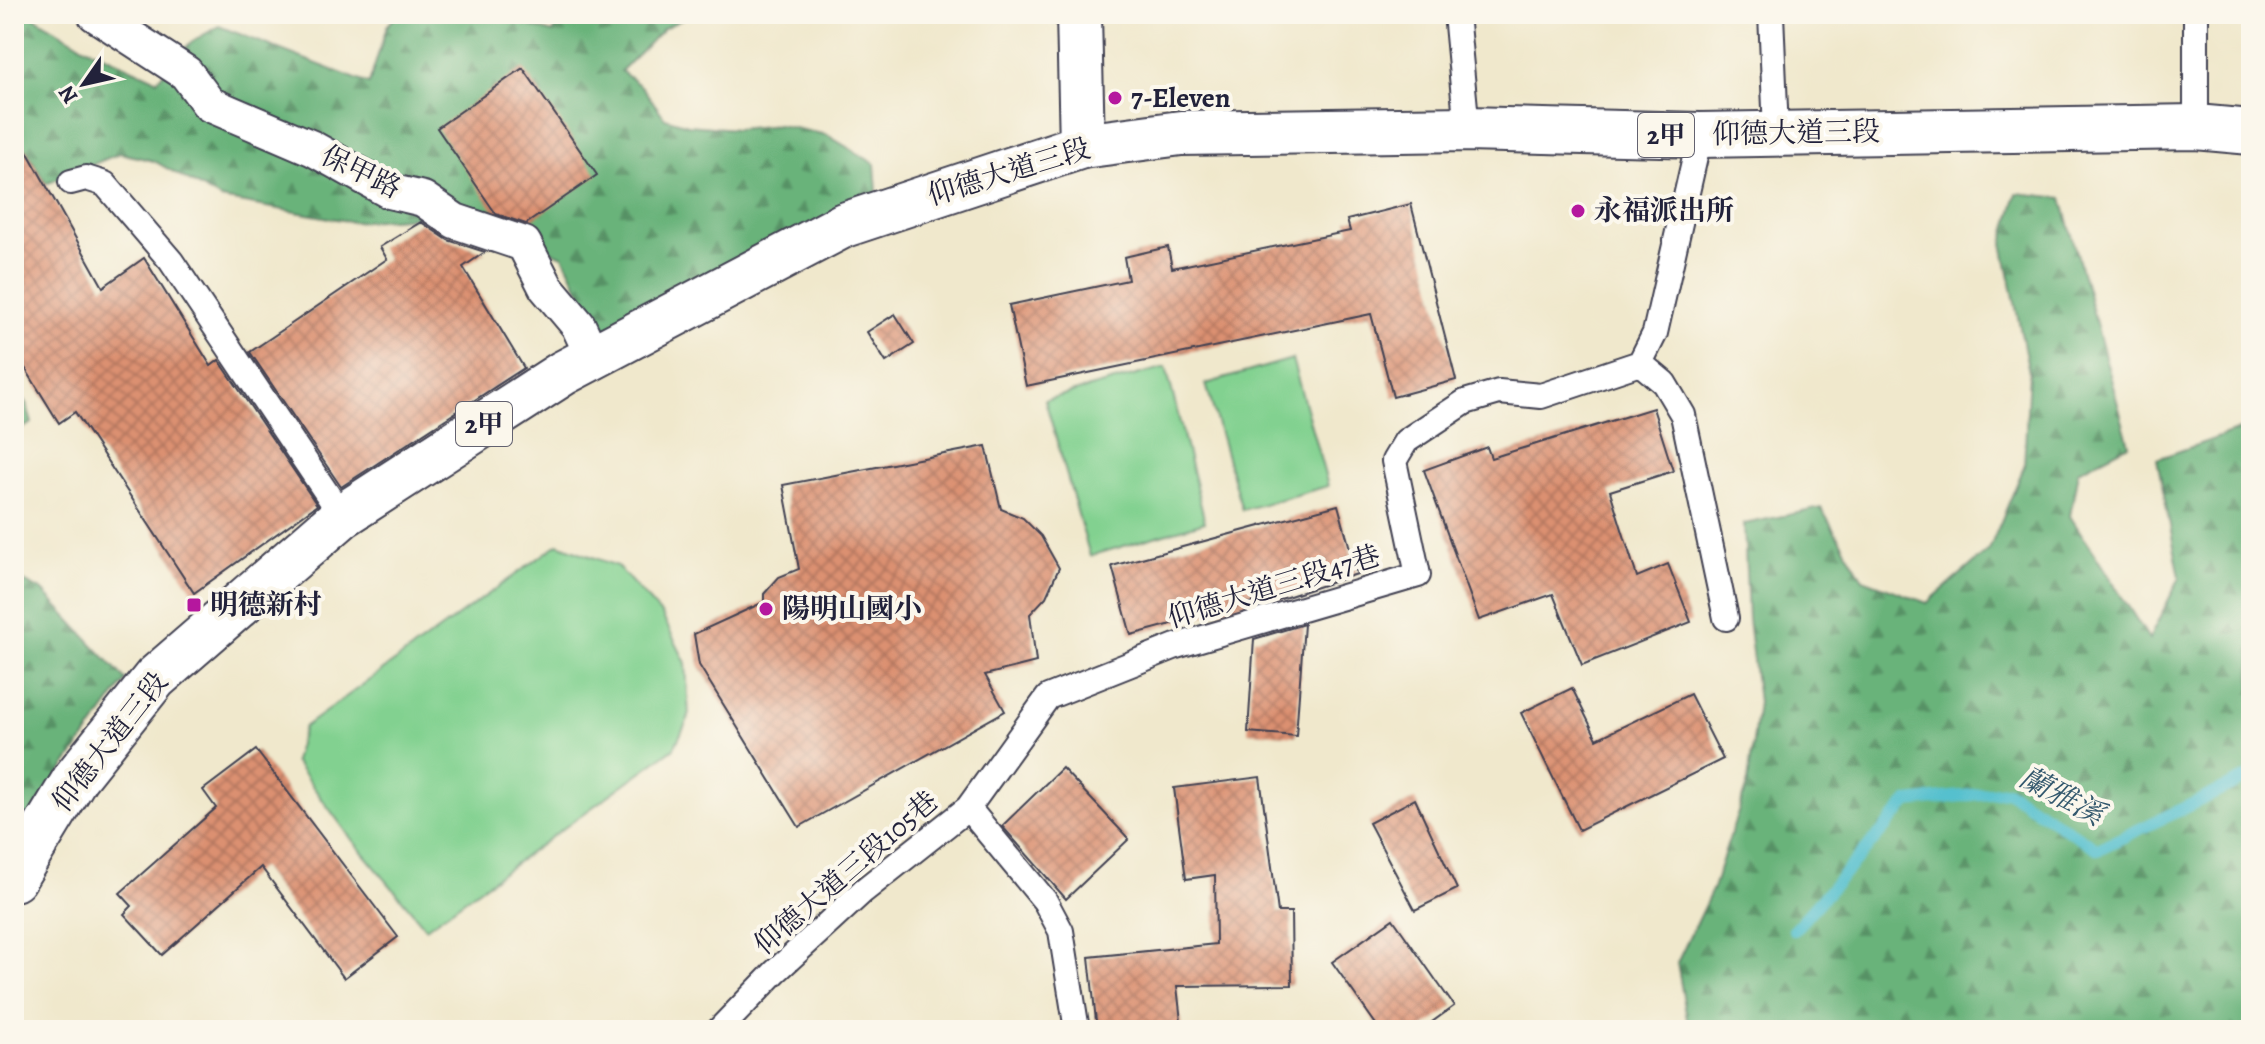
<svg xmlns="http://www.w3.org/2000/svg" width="2265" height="1044" viewBox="0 0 2265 1044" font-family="Alegreya,'Noto Serif TC',serif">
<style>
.grass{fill:#82d190;stroke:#527a66;stroke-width:2}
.forest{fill:url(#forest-firs);stroke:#466a5a;stroke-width:2}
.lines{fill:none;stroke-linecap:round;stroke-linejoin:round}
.stream{stroke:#54c0ce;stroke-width:12}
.building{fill:url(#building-cross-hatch)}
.service-casing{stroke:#414051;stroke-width:28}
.pedestrian-casing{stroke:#414051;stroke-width:38}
.minor-casing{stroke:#414051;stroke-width:48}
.primary-casing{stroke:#414051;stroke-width:48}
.service{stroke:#fff;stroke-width:24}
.pedestrian{stroke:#fff;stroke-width:34}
.minor{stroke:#fff;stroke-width:44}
.primary{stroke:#fff;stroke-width:44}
.poi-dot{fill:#b5179e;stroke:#fbf7ec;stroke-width:3}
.labels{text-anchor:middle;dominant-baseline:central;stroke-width:8;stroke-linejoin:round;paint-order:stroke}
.shield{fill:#fbf7ec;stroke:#636270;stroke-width:2}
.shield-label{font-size:26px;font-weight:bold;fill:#22223b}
.poi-label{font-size:28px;font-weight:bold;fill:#22223b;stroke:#fbf7ec;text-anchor:start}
.street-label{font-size:28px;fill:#22223b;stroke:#fbf7ec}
.water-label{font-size:30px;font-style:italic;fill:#34596e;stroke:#fbf7ec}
</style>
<defs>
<pattern id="forest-firs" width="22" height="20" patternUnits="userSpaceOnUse" patternTransform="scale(2)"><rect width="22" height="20" fill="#69b37a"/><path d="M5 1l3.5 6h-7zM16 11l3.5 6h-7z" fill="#569165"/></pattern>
<pattern id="building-cross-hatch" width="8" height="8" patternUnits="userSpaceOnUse" patternTransform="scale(2)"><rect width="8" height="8" fill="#db9071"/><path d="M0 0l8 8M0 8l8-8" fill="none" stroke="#b1755e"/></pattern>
</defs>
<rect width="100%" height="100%" fill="#fbf7ec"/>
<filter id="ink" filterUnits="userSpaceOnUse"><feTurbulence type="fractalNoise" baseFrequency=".0125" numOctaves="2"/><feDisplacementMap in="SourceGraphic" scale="16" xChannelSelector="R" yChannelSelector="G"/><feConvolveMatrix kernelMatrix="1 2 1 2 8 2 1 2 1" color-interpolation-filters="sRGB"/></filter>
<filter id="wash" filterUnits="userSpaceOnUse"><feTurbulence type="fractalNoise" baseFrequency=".006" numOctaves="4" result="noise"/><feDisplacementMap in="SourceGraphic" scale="32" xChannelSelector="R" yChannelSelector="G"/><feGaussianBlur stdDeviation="1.8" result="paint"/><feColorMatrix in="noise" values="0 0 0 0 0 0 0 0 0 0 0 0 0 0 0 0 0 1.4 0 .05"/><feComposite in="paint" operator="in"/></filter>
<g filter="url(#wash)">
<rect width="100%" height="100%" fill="#f0e8cc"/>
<path class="grass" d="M1292 359 1328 486 1242 510 1206 384Z
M1166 367 1205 522 1090 556 1045 400Z
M558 544 617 566 662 615 686 663 689 717 674 748 426 928 353 841 294 761 304 727Z"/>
<path class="forest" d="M14 14H29L85 47 157 80 191 42 219 26 369 84 387 26 398 14H494L553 33 561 14H693L664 28 621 71 642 87 665 118 688 125 736 129 779 125 827 135 875 164 877 192 608 331 590 311 563 256 511 234 430 216 353 222 221 199 154 161 120 153 46 184 25 148 14 155Z
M2017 193 2062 198 2129 445 2078 471 2070 516 2149 639 2180 577 2157 459 2251 426V1030H1689L1677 963 1713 888 1748 782 1758 702 1748 619 1744 524 1821 508 1863 579 1927 603 1989 550 2024 467 2029 372 2003 243Z
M14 389 26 403 32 423 14 433Z
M14 576 43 591 126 680 14 838Z"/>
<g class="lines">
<path class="stream" d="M1794 930 1908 802 2007 791 2098 849 2251 776"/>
</g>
<g id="blocks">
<path class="building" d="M523 68 597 175 526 224 496 214 437 128Z
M14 128 103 287 144 258 211 366 219 360 317 505 194 593 75 412 59 423 14 350Z
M1411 204 1456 380 1393 397 1371 314 1026 386 1009 305 1128 280 1124 257 1168 247 1172 268 1350 231 1347 220Z
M421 222 448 240 485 252 463 267 524 368 341 487 250 352 387 259 380 247Z
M895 314 914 344 886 362 867 332Z
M1653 408 1673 471 1610 491 1637 577 1668 564 1691 622 1582 665 1553 594 1479 620 1424 470 1487 447 1491 458Z
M986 446 1001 509 1023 518 1041 536 1059 568 1046 597 1030 614 1036 662 985 675 1005 711 799 827 699 665 694 634 764 602V594L779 577 799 569 783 485Z
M1338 505 1357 574 1256 607 1257 601 1131 635 1112 566Z
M1304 624 1296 736 1248 732 1254 639Z
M1572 688 1597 739 1690 694 1723 759 1579 830 1521 713Z
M256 750 398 937 344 978 261 867 162 955 124 914 132 906 120 893 216 808 203 790Z
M1062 768 1129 839 1066 899 1002 826Z
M1260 777 1278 912H1291L1292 985 1177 986 1182 1030H1097L1089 957 1216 944 1215 875 1186 879 1174 788Z
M1415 799 1457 889 1415 910 1369 823Z
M1393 919 1454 1006 1421 1030H1380L1332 962Z"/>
</g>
</g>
<g filter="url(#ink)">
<use href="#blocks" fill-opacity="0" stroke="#414051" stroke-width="2"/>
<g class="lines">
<defs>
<path id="service" d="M1456 14 1467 129
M1771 14 1776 132
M2196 14V127
M71 182 86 178 105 184 171 261 342 516
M1640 363 1664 383 1683 415 1726 618
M968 808 1048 697 1176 646 1418 575 1394 461 1406 441 1465 402 1499 392 1541 396 1640 363 1655 333 1700 135
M719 1030 775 972 863 891 968 808 1045 901 1061 931 1077 1030"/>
<path id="pedestrian" d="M95 14 186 73 209 104 312 148 389 191 423 199 455 221 524 244 546 287 578 325 593 357"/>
<path id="minor" d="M1079 14 1082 146"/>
<path id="primary" d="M14 879 76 777 155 678 342 516 563 373 844 225 1082 146 1181 133 1467 129 1700 135 2196 127 2251 132"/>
</defs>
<use href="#service" class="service-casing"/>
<use href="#pedestrian" class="pedestrian-casing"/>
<use href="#minor" class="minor-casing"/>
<use href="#primary" class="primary-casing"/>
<use href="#service" class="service"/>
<use href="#pedestrian" class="pedestrian"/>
<use href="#minor" class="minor"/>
<use href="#primary" class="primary"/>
</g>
</g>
<g class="poi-dot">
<circle cx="1115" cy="98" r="8"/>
<circle cx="1578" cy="211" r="8"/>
<rect x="186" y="597" width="16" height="16" rx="4"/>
<circle cx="766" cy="609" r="8"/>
</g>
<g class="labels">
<g class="shield">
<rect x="1638" y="113" width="56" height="44" rx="6"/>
<rect x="456" y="402" width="56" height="44" rx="6"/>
</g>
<g class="shield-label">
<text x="1666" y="135">2甲</text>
<text x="484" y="424">2甲</text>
</g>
<g class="poi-label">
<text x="1131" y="98">7-Eleven</text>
<text x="1594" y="211">永福派出所</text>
<text x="210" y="605">明德新村</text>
<text x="782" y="609">陽明山國小</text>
</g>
<g class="street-label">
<text transform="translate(1796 133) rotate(-1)">仰德大道三段</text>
<text transform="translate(361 172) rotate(26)">保甲路</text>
<text transform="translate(1009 172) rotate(-17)">仰德大道三段</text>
<text transform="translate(1274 587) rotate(-17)">仰德大道三段47巷</text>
<text transform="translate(110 742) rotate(-52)">仰德大道三段</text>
<text transform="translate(846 873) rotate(-41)">仰德大道三段105巷</text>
</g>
<g class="water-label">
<text transform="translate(2062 796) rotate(28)">蘭雅溪</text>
</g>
</g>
<rect width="2265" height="1044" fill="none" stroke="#fbf7ec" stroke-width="48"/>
<g transform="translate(84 84) rotate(236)" stroke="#fbf7ec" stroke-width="6" paint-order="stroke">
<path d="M0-6L14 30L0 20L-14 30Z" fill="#22223b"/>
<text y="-12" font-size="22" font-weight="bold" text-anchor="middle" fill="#22223b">N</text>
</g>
</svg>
